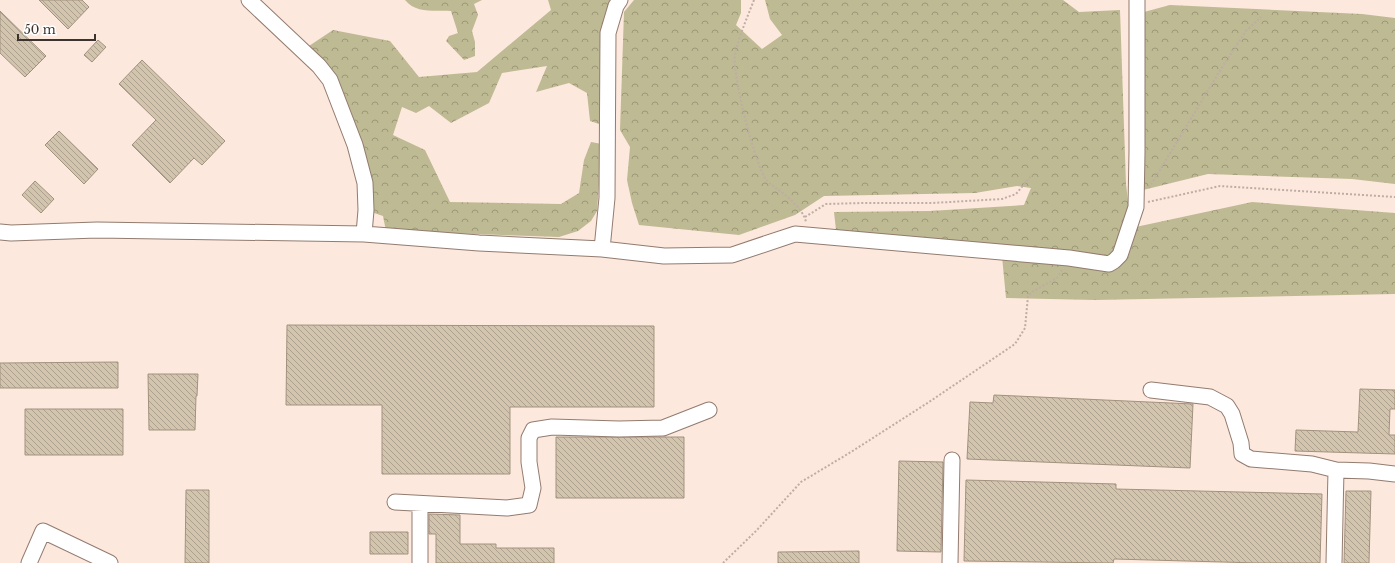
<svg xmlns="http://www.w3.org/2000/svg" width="1395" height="563" viewBox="0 0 1395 563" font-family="'Libre Baskerville',serif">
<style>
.forest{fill:url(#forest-crowns)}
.building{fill:url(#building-back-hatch);stroke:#a1927e}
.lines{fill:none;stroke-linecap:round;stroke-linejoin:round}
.minor-casing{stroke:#927b6f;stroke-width:17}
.path{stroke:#bfada4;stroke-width:2;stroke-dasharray:2 2;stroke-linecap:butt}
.minor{stroke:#fff;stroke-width:15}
</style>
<defs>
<pattern id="forest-crowns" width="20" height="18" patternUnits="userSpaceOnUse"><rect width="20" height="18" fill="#beba93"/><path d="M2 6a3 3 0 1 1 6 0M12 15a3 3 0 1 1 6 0" fill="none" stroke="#9c9878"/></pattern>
<pattern id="building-back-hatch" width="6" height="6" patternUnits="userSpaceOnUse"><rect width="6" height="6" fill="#d3c4ae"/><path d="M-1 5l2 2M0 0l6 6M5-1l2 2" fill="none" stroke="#aca08e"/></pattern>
</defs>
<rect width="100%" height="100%" fill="#fde8dd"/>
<path class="forest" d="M405 0H482L474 4 478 15 472 31 475 42V56L464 60 446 41 449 36 458 33 451 11C435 10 416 14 405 0Z
M548 0H615L602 125 590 121 587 93 569 83 536 92 547 66 502 73 489 103 451 123 429 106 416 113 402 107 393 135 425 150 450 202 561 204 579 193 584 160 591 142 602 144 597 211 591 221 578 231 559 237 386 231 383 216 371 212 357 141 306 48 333 30 390 41 419 77 477 72 551 10Z
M634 0H741V13L736 25 762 49 782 35 770 19 765 0H1063L1079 12 1120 10 1126 184 1131 228 1252 202 1395 213V294L1095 300 1006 298 1001 246 836 230 834 212 930 211 1024 205 1031 188 1017 186 975 193 824 196 795 215 739 235 639 225 632 203 627 180 630 147 620 130 624 12Z
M1170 5 1362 14 1395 18V184L1352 179 1208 174 1143 190 1144 12Z"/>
<path class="building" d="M39 0H82L89 7 68 29Z
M0 11 46 56 25 77 0 53Z
M98 40 106 47 92 62 84 55Z
M142 60 225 141 202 165 194 158 170 183 132 145 156 120 119 84Z
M59 131 98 169 84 184 45 145Z
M35 181 54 199 41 213 22 195Z
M287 325 654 326V407H510V474H382V405H286Z
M118 362V388H0V363Z
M148 374H198L197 396H196L195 430H149Z
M1360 389 1395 390V409H1390L1389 435H1395V454L1295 451 1296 430 1358 432Z
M994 395 1193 404 1190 468 967 459 970 402 993 403Z
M25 409H123V455H25Z
M556 437H684V498H556Z
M899 461 943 462 941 552 897 551Z
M966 480 1116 484V489L1322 494 1320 563H1258L1114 559 1113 563 964 561Z
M186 490H209V563H185Z
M1346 491H1371L1369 563H1344Z
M429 514 460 515V544H496V548H554V563H436V534H429Z
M370 532H408V554H370Z
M859 551V563H778V552Z"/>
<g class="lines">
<defs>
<path id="minor" d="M249 0 319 66 330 80 355 145 365 183 366 210 364 234
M0 232 11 233 97 230 364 234 479 243 602 249 664 256 732 255 795 234 1069 258 1109 264 1114 261 1120 255 1136 207 1137 152V0
M602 249 607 198 608 33 616 6 620 0
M1151 390 1210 397 1227 406 1232 414 1241 443 1242 454 1251 459 1312 464 1336 470 1369 471 1395 474
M395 502 507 508 529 505 533 488 529 462V438L533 430 552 427 619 429 663 428 709 410
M29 563 43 531 110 563
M420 563V504
M950 563 952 460
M1334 563 1336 470"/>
</defs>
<use href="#minor" class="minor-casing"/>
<path class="path" d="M754 0C747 18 739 36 735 55 732 74 755 166 767 181 772 186 778 189 784 194 792 200 804 212 806 222
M1149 188 1221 69 1246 31 1261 17
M1148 202 1220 186 1395 197
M805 217 826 204 862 203H932L1002 199 1016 194 1032 175
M723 563 756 531 801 482 851 452 929 402 1015 344 1025 328 1028 296 1032 292 1057 278 1062 270"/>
<use href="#minor" class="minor"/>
</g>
<path d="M18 34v6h77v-6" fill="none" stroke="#3d332e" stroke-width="2"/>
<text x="24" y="34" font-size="12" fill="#3d332e" stroke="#ffffff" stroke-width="3" paint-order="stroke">50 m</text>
</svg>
